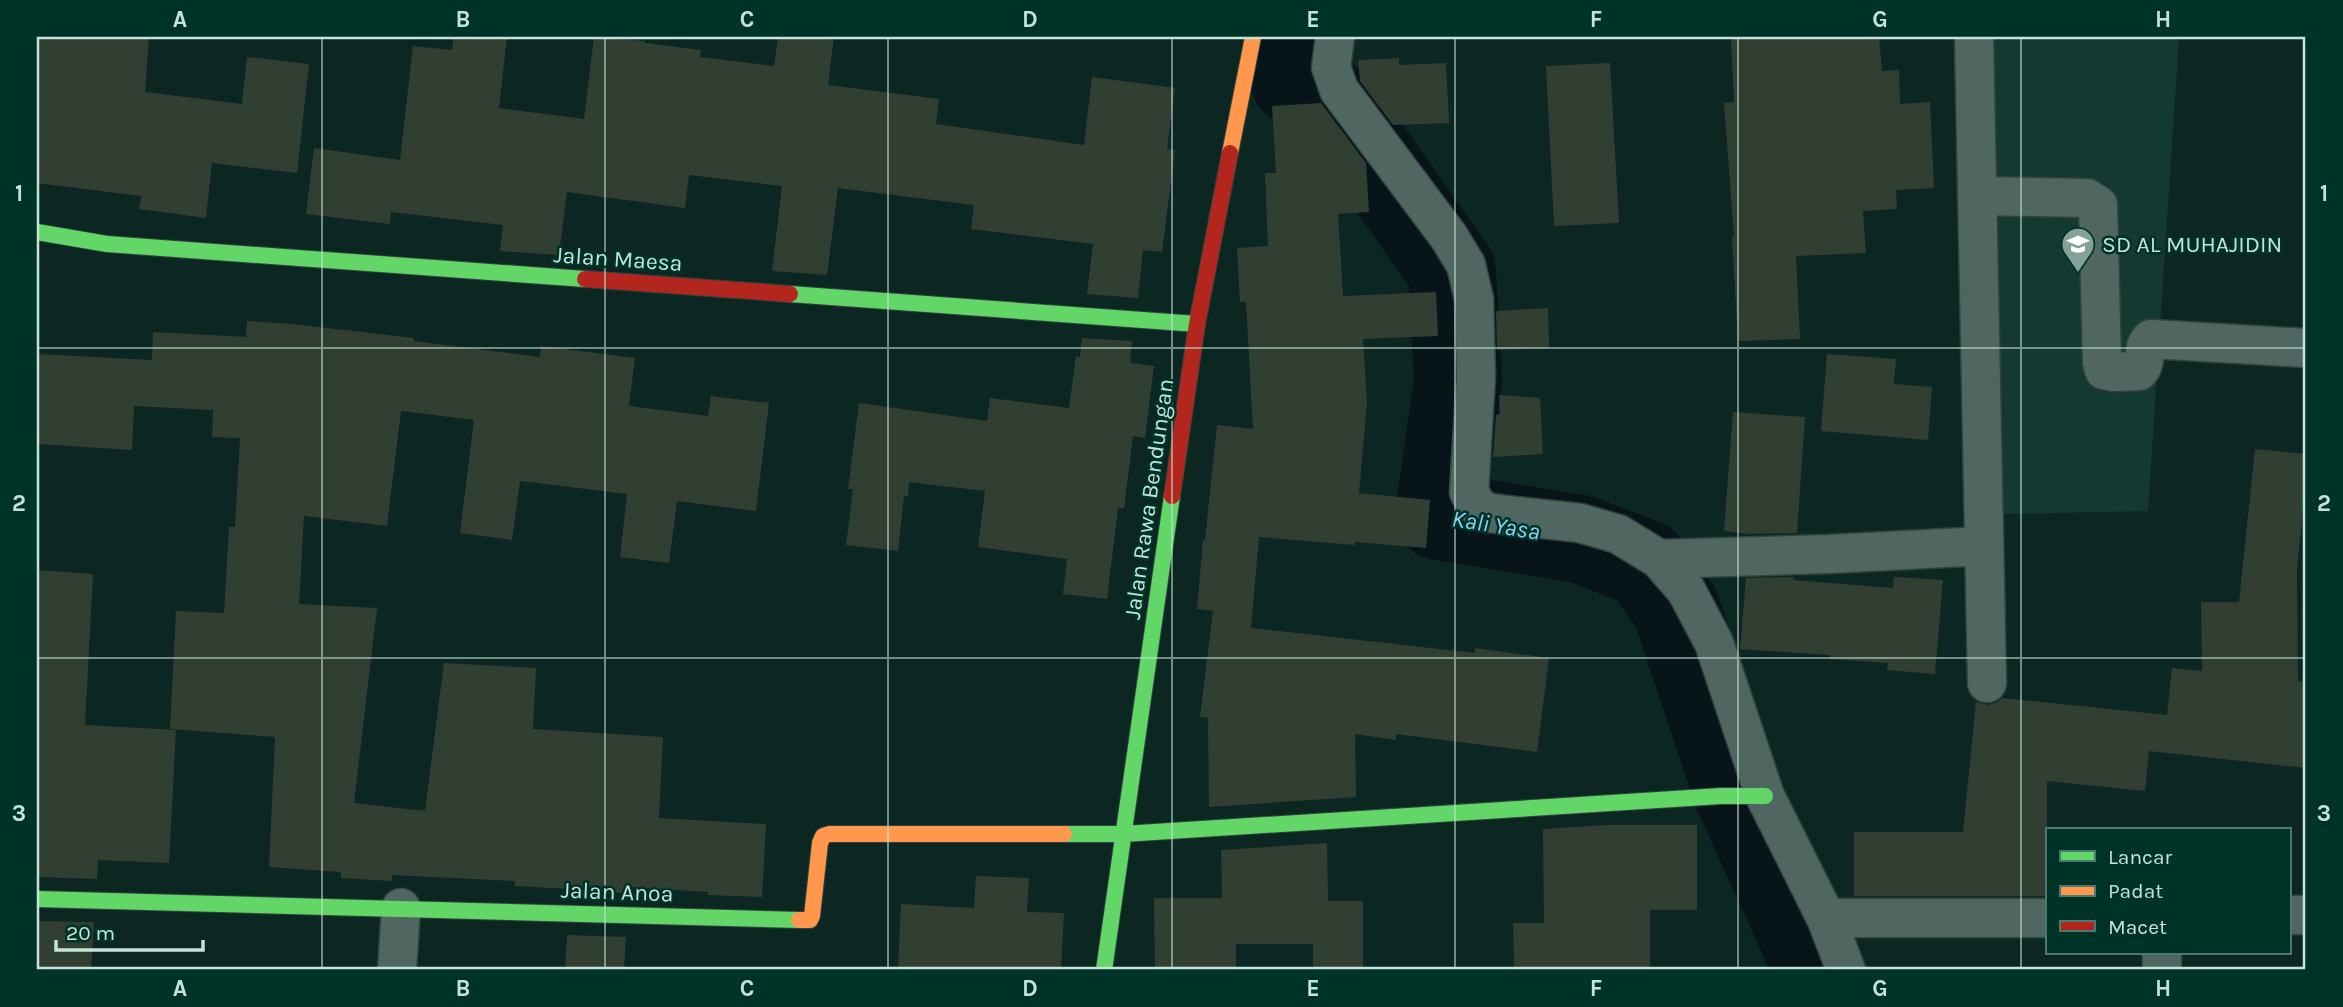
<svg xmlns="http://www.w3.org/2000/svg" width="2343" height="1007" viewBox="0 0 2343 1007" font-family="Karla,sans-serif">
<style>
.built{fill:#143930}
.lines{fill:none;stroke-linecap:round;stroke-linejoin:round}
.river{stroke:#07141a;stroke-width:88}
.building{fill:#313f32}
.street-casing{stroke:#30433f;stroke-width:41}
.fast-casing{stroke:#30433f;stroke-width:18}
.slow-casing{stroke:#30433f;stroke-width:18}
.jam-casing{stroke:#30433f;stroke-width:18}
.street{stroke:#506761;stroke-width:38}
.fast{stroke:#63d668;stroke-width:16}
.slow{stroke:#ff974d;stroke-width:16}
.jam{stroke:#b3261e;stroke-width:16}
.grid{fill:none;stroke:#c4e3d9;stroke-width:2;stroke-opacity:0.55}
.labels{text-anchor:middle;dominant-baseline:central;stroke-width:5;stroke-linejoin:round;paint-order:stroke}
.poi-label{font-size:23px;fill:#c4e3d9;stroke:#003328;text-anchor:start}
.street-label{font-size:23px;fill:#c4e3d9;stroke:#003328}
.water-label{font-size:24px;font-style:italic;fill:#8ccff3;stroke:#003328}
.neatline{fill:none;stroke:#c4e3d9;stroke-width:2.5}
.grid-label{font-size:23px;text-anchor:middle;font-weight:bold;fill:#c4e3d9}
</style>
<rect width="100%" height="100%" fill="#0c2722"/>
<path class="built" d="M1981 37H2179L2148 511 2004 514Z"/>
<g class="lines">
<path class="river" d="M1295 37 1294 80 1336 106 1452 271 1458 381 1439 516 1581 539 1645 564 1676 608 1738 794 1818 970"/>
</g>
<path class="building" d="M37 37H149L145 92 242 104 247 57 309 64 297 173 212 163 206 218 139 209 141 196 37 183Z
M454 37H507L499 108 584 119 594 37 645 41V43L701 50 700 57 774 66 778 37H834L828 85 939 99 936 124 1084 145 1092 77 1175 88 1167 149 1175 150 1162 252 1143 250 1138 298 1087 294 1093 244 971 229 974 205 838 188 827 275 772 271 782 186 689 175 685 208 567 192 559 255 500 251 503 225 391 212 390 224 306 214 314 148 400 160 413 46 452 50Z
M1753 37H1879L1882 71 1899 70 1900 104 1930 102 1934 188 1896 190 1897 209 1863 211 1866 253 1796 256 1800 339 1738 341 1732 237H1734L1724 103 1734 102 1731 38Z
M1399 58V65L1446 63 1449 123 1393 125 1360 81 1358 60Z
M1610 63 1619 223 1554 226 1546 66Z
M1321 103 1366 163 1369 212 1338 214 1343 296 1436 292 1438 336 1363 339 1367 403 1359 493 1430 500 1426 548 1355 542V545L1259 537 1251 628 1475 653V648L1549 658 1537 752 1396 734V740L1355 734 1356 797 1209 807 1208 718 1200 717 1213 611 1197 609 1203 540H1205L1217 425 1253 429 1246 302H1240L1237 248 1268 246 1265 173H1276L1272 106Z
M1548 308 1549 348 1497 350 1496 311Z
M247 321 292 324 414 338V341L540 357 541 346 635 358 629 406 708 416 711 396 769 403 756 511 677 501 669 563 620 557 627 494 520 481 512 540 460 533 474 420 401 411 387 526 304 516 299 604 377 608 354 803 425 811 444 663 536 668 533 729 663 737 659 818 766 824 762 897 708 895V892L629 887 628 893 569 892V889L515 886V881L392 875V881L341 878V872L269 867 275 737 170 729 176 611 224 613 229 527H235L240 438 212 437 213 410 134 406 132 450 37 444V354L152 360 153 332 246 337Z
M1082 338 1132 341 1130 363 1154 366 1145 438 1133 436 1124 508H1118L1107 599 1063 594 1067 559 978 547 985 491 909 482 908 496H904L898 551 846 545 853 489H848L859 403 987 421 990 398 1069 408 1076 356 1080 357Z
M1827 354 1896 359 1894 384 1932 387 1928 440 1821 431Z
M1499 395 1540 398 1543 454 1493 457 1496 415 1500 414Z
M1733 412 1805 417 1797 533 1749 534 1724 531Z
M2255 449 2306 454V479L2297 569 2298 681 2306 682V768L2149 751 2145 791 2047 781V896H1854V832H1963L1976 702 1988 705 1998 702 2002 698 2167 715 2172 668 2202 671 2201 602H2239Z
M37 570 93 574 85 725 176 730 169 863 98 860 97 879 37 877Z
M1794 577 1793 580 1893 588 1894 577 1943 580 1935 674 1887 670 1888 663 1830 659V655L1740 649 1746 578Z
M1605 825H1697V910H1650V970H1514L1513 923H1544L1543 829Z
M1327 843 1328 901H1363V970H1313V944H1236V970H1155L1154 898H1222L1221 850Z
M976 876 1029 878 1027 912 1064 913 1061 970H898L901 904 974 908Z
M37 921 94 922 91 970H37Z
M567 935 626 937 624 970H565Z"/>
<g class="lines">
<defs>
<path id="street" d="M1335 37 1331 67 1339 90 1449 237 1466 265 1474 299 1476 376 1469 492 1477 506 1489 513 1580 523 1618 534 1659 559 1686 590 1714 643 1765 796 1826 918 1846 970
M1974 37 1987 683
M1977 196 2087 198 2098 205 2102 363 2104 370 2114 372 2139 371C2148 362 2141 347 2151 339L2306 348
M1659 559 1829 554 1984 546
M2289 915H2306
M1826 918H2047
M397 970 401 908
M2162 970V953"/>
<path id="fast" d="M37 232 107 244 585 279
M790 294 1197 324
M1064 834H1123L1721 796H1765
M37 899 799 920
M1104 970 1172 496"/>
<path id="slow" d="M1230 153 1253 37
M799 920H810L812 916 820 843 823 836 829 834H1064"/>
<path id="jam" d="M585 279 790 294
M1172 496 1197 324 1230 153"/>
</defs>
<use href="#street" class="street-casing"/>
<use href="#fast" class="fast-casing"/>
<use href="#slow" class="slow-casing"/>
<use href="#jam" class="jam-casing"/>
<use href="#street" class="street"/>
<use href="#fast" class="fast"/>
<use href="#slow" class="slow"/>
<use href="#jam" class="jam"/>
</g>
<path class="grid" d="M322 37V970M605 37V970M888 37V970M1172 37V970M1455 37V970M1738 37V970M2021 37V970M37 348H2306M37 658H2306"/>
<defs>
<symbol id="school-pin" viewBox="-11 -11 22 30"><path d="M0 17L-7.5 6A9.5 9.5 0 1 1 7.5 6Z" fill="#84a199" stroke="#003328"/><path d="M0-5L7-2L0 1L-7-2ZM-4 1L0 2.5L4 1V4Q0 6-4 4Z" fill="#fff"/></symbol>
</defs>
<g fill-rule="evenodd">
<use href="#school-pin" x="2059" y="225" width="38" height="52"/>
</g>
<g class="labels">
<g class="poi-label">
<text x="2102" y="244">SD AL MUHAJIDIN</text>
</g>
<g class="street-label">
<text transform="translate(618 259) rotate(4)">Jalan Maesa</text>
<text transform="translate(1149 499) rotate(-82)">Jalan Rawa Bendungan</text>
<text transform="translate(617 892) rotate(2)">Jalan Anoa</text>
</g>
<g class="water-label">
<text transform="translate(1496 525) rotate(9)">Kali Yasa</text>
</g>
</g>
<rect width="2343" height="1007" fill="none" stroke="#003328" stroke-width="77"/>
<rect x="2046" y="828" width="245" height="126" fill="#003328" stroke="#4e796f" stroke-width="2"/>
<rect x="2060" y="851" width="35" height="10" fill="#63d668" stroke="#4e796f" stroke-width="2"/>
<text x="2108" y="864" font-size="21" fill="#c4e3d9">Lancar</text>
<rect x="2060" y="886" width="35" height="10" fill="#ff974d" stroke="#4e796f" stroke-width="2"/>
<text x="2108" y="898" font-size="21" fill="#c4e3d9">Padat</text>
<rect x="2060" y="921" width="35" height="10" fill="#b3261e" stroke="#4e796f" stroke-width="2"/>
<text x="2108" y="934" font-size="21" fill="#c4e3d9">Macet</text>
<path d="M56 940v10h147v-10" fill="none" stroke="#c4e3d9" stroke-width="3.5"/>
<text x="66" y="940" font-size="21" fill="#c4e3d9" stroke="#003328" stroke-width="5" paint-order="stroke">20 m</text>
<rect x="38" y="38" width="2266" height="930" class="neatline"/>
<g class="grid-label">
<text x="180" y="27">A</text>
<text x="463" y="27">B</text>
<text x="747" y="27">C</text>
<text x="1030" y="27">D</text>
<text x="1313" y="27">E</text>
<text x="1596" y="27">F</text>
<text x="1880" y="27">G</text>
<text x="2163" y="27">H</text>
<text x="19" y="201">1</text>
<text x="2324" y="201">1</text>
<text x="19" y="511">2</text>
<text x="2324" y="511">2</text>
<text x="19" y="821">3</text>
<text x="2324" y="821">3</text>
<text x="180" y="996">A</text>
<text x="463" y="996">B</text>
<text x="747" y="996">C</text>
<text x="1030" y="996">D</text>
<text x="1313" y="996">E</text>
<text x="1596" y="996">F</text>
<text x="1880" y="996">G</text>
<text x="2163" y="996">H</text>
</g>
</svg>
